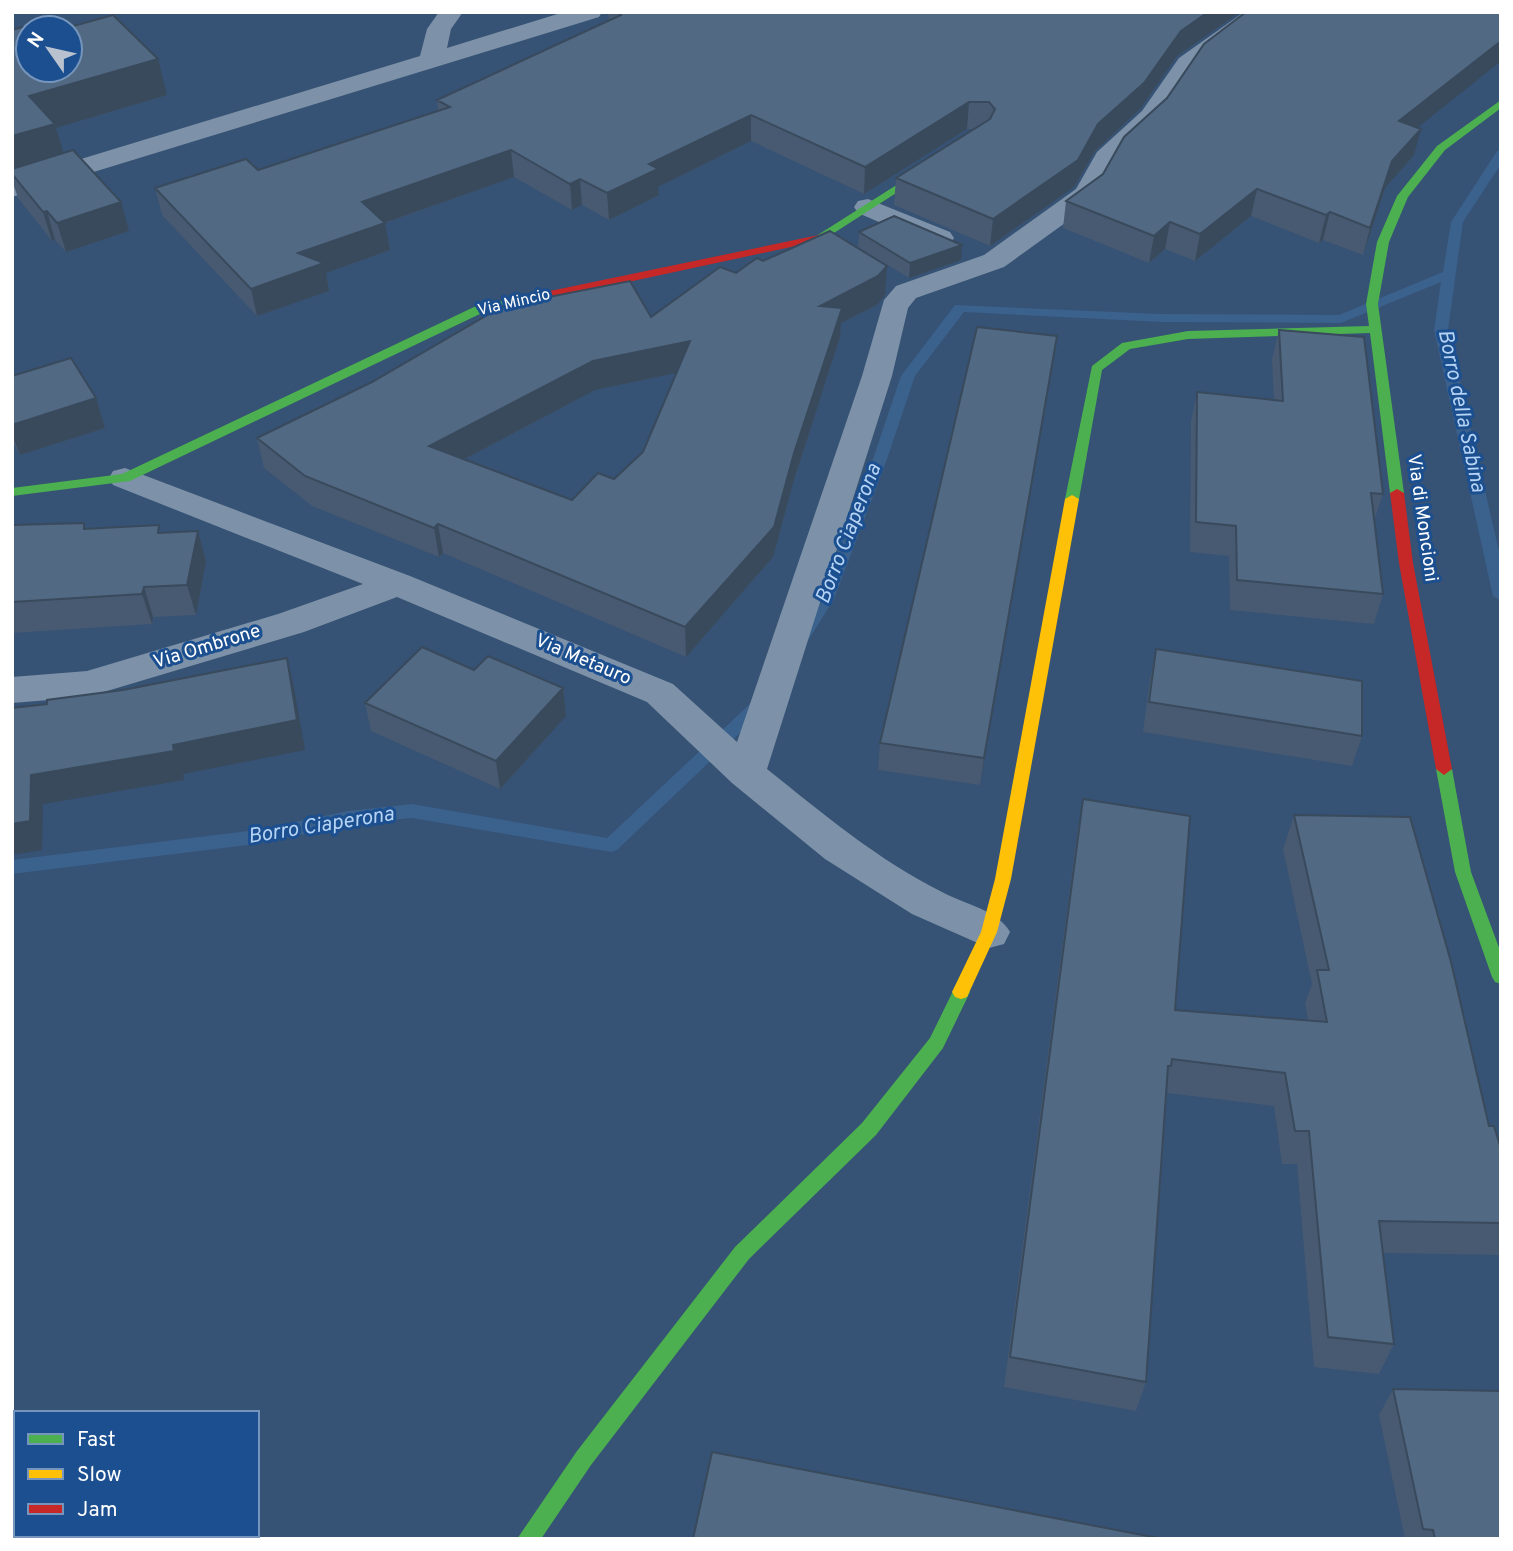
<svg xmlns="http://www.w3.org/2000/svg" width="1513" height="1551" viewBox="0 0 1513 1551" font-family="Overpass,sans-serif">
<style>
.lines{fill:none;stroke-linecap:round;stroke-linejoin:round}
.stream{fill:#3b618d;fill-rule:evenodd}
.street{fill:#7d92a8;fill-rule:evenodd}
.fast{fill:#4caf50;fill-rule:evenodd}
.slow{fill:#ffc107;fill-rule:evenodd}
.jam{fill:#c62828;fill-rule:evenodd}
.wall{fill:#475a72;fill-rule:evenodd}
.shaded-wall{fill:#394a5c}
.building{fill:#526984;stroke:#394a5c;stroke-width:2;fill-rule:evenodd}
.labels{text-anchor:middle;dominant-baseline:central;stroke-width:6;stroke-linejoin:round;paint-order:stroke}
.far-street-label{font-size:16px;fill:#fff;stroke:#1b4f8f}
.street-label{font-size:19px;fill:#fff;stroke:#1b4f8f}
.water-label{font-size:21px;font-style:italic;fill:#b5d3f5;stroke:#1b4f8f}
</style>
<rect width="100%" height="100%" fill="#365274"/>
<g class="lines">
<path class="stream" d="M1501 150V164L1463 222 1448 330 1501 560V601L1493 596 1434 330 1441 282 1341 323 1161 322 964 312 915 376 886 462 834 599 809 639H797L795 635 818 599 872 462 901 376 955 305 1161 314 1339 315 1443 272 1451 222 1497 151Z
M758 700 764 702 766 706 764 710 617 850 611 852 412 818 348 825 257 844 12 874V860L257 830 348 811 412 804 607 838 752 702Z"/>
<path class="street" d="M439 12H463L451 29 447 48 564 12H602L599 17 12 197V180L420 56 427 29Z
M1244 12H1272L1197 68 1160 123 1118 162 1097 200 1004 267 916 298 908 308 892 376 767 769C822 813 878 860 942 892 964 904 998 910 1010 932L1004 944 989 948 912 914 825 859 732 783 647 702 397 597 304 632 87 697 12 703V677L87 671 278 614 363 584 113 485 109 478 113 471 125 468 410 576 673 684 737 742 862 376 884 300 896 286 984 255 1076 189 1097 152 1142 111 1179 58Z
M868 199 950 232 954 238 950 244 940 247 930 244 858 213 854 207 858 201Z"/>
<path class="fast" d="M1501 100V108L1445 150 1408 197 1389 242 1378 304 1404 493 1402 496H1392L1390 493 1370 333 1188 339 1130 349 1102 370 1079 499 1072 503 1067 502 1065 499 1092 366 1122 343 1188 331 1369 326 1366 304 1377 242 1397 196 1437 146Z
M939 158 945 161 943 163 823 240H815L813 238Z
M526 296 532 300 530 303 482 313 130 481 12 496V488L122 474 474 307Z
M1444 763 1452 769 1471 872 1501 953V984L1495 982 1492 977 1455 872 1436 769Z
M961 985 967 987 970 992 943 1048 876 1135 749 1259 591 1465 541 1539H517L577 1451 735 1247 862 1123 930 1038 955 987Z"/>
<path class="slow" d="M1072 495 1079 499 1011 879 997 932 967 997 961 999 955 997 952 992 981 932 995 879 1065 499Z"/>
<path class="jam" d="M819 235 825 238 823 240 526 304 520 300 526 296Z
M1397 489 1404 493 1413 563 1452 769 1444 775 1436 769 1399 563 1390 493Z"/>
</g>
<path class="wall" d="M608 12H1240L1177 56 1140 109 1095 151 1074 187 990 246 894 205 896 178 974 129H967L864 194 751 141 658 187 659 195 609 220 582 205 572 210 514 177 385 223 390 250 326 273 329 291 257 316 162 215 155 188 258 170 438 111 437 100 609 21Z
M28 28 167 95 56 128 63 153 129 231 66 252 55 240 52 241 18 198 12 180V30Z
M1167 98 1417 127 1414 155 1385 188 1363 255 1323 240 1319 243 1251 216 1195 261 1165 249 1149 263 1063 228 1066 201 1103 174Z
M859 232 961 260 909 278 858 247Z
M763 261 887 266 885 295 877 305 841 323 840 337 793 483 773 557 686 657 443 553 439 557 312 506 264 468 257 438 651 317ZM676 373 643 452 614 479 572 500 465 459 595 390Z
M1279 330 1383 494 1374 521 1383 594 1374 624 1230 610 1229 556 1190 552 1191 422 1197 392 1274 400 1272 359Z
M1053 363 980 785 878 770 880 743Z
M12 376 96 398 105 428 20 455 12 441Z
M84 523 86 529 161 533 198 531 206 561 196 615 153 617 152 624 12 633V525Z
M1156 649 1362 736 1352 766 1143 732 1150 679Z
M474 670 563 688 566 716 500 789 371 731 365 703Z
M1083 799 1175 1010 1308 1021 1305 1003 1312 984 1283 849 1294 815 1489 1126 1501 1149V1255L1383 1253 1394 1344 1379 1374 1314 1367 1297 1164H1282L1274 1106 1167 1093 1146 1382 1136 1411 1004 1387 1077 834Z
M1393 1389 1501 1539H1405L1379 1415Z"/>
<path class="shaded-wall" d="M1208 12H1240L1177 56 1140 109 1095 151 1074 187 990 246 993 219 1098 124 1181 31Z
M1501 41V61L1392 148 1399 121Z
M158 59 167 95 56 128 66 161 12 174V136L29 96Z
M969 102 967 129 864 194 865 167Z
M751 115V141L658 187 659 195 609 220 607 193 649 164Z
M1421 129 1414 155 1385 188 1363 255 1370 228 1392 161Z
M511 150 514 177 367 229 362 202Z
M580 179 582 205 572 210 570 184Z
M1257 189 1251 216 1195 261 1200 234Z
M121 202 129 231 66 252 57 223Z
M47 211 55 240 52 241 43 212Z
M1330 212 1323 240 1319 243 1326 215Z
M1170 222 1165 249 1149 263 1154 236Z
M385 223 390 250 326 273 329 291 257 316 251 289 298 253Z
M962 245 961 260 909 278 910 263Z
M887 266 885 295 877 305 841 323 840 337 793 483 773 557 686 657 685 627 820 306Z
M1057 336 1053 363 980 785 984 758Z
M690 341V370L595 390 434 475 429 446 593 361Z
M96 398 105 428 20 455 12 434V425Z
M438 524 443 553 439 557 434 528Z
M198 531 206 561 196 615 187 585Z
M144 587 153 617 152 624 142 594Z
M287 658 294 688 305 750 183 774 184 780 43 804 42 850 12 855V824L31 775 173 745Z
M563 688 566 716 500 789 496 761Z"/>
<path class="building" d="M617 12H1208L1181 31 1144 83 1098 124 1078 160 993 219 896 178 990 119 995 109 989 102H969L865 167 751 115 649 164 658 169 607 193 580 179 570 184 511 150 362 202 385 223 298 253 324 263 251 289 155 188 246 159 258 170 450 107 437 100 621 15Z
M1246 12H1501V41L1399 121 1421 129 1392 161 1370 228 1330 212 1326 215 1257 189 1200 234 1170 222 1154 236 1066 201 1103 174 1124 137 1167 98 1204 44Z
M113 15 158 59 29 96 55 124 12 136V30L46 20 54 28H28V70H70V28H66Z
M73 150 121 202 57 223 47 211 43 212 12 174V169Z
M894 216 962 245 910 263 859 232Z
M830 231 887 266 878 276 820 306 842 308 794 453 774 527 685 627 438 524 434 528 305 476 257 438 372 382 503 306 630 281 651 317 720 267 736 273 757 258 763 261ZM690 341 643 452 614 479 598 473 572 500 429 446 593 361Z
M977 327 1057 336 984 758 880 743Z
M1279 330 1364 337 1383 494 1371 493 1383 594 1237 580 1236 526 1196 522 1197 392 1283 401Z
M71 358 96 398 12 425V376Z
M84 523V529L159 525 158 533 198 531 187 585 144 587 142 594 12 602V525Z
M422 647 474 670 488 656 563 688 496 761 365 703Z
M1156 649 1362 681V736L1149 702Z
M287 658 297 720 173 745 174 751 31 775 30 821 12 824V708L47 704V700L123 690Z
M1083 799 1190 816 1175 1010 1327 1022 1317 970H1329L1294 815 1410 817 1451 962 1489 1126H1494L1501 1149V1223L1379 1221 1394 1344 1328 1337 1309 1131H1295L1285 1073 1172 1059 1171 1066H1168L1146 1382 1010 1357Z
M1393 1389 1501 1391V1539H1435L1433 1530 1423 1529Z
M712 1452 1163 1539H693Z"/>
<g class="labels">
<g class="far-street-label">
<text transform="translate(514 303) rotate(-13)">Via Mincio</text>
</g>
<g class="street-label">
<text transform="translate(1422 518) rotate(82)">Via di Moncioni</text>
<text transform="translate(207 647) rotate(-17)">Via Ombrone</text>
<text transform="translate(583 660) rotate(23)">Via Metauro</text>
</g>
<g class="water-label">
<text transform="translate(1461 411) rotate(78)">Borro della Sabina</text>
<text transform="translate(849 534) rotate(-69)">Borro Ciaperona</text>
<text transform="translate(321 826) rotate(-9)">Borro Ciaperona</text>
</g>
</g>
<rect width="1513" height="1551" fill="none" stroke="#ffffff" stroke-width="28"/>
<rect x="14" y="1411" width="245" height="126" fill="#1b4f8f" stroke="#7695bc" stroke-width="2"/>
<rect x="28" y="1434" width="35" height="10" fill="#4caf50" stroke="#7695bc" stroke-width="2"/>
<text x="77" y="1446" font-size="21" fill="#ffffff">Fast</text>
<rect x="28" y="1469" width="35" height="10" fill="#ffc107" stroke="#7695bc" stroke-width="2"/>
<text x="77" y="1481" font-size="21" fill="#ffffff">Slow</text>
<rect x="28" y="1504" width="35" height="10" fill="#c62828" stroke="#7695bc" stroke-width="2"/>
<text x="77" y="1516" font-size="21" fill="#ffffff">Jam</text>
<g transform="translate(49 49) rotate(304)"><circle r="33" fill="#1b4f8f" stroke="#7695bc" stroke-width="2"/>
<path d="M0-5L12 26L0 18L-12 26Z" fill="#b9c2ce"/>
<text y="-10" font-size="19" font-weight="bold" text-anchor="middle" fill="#ffffff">N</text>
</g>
</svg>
